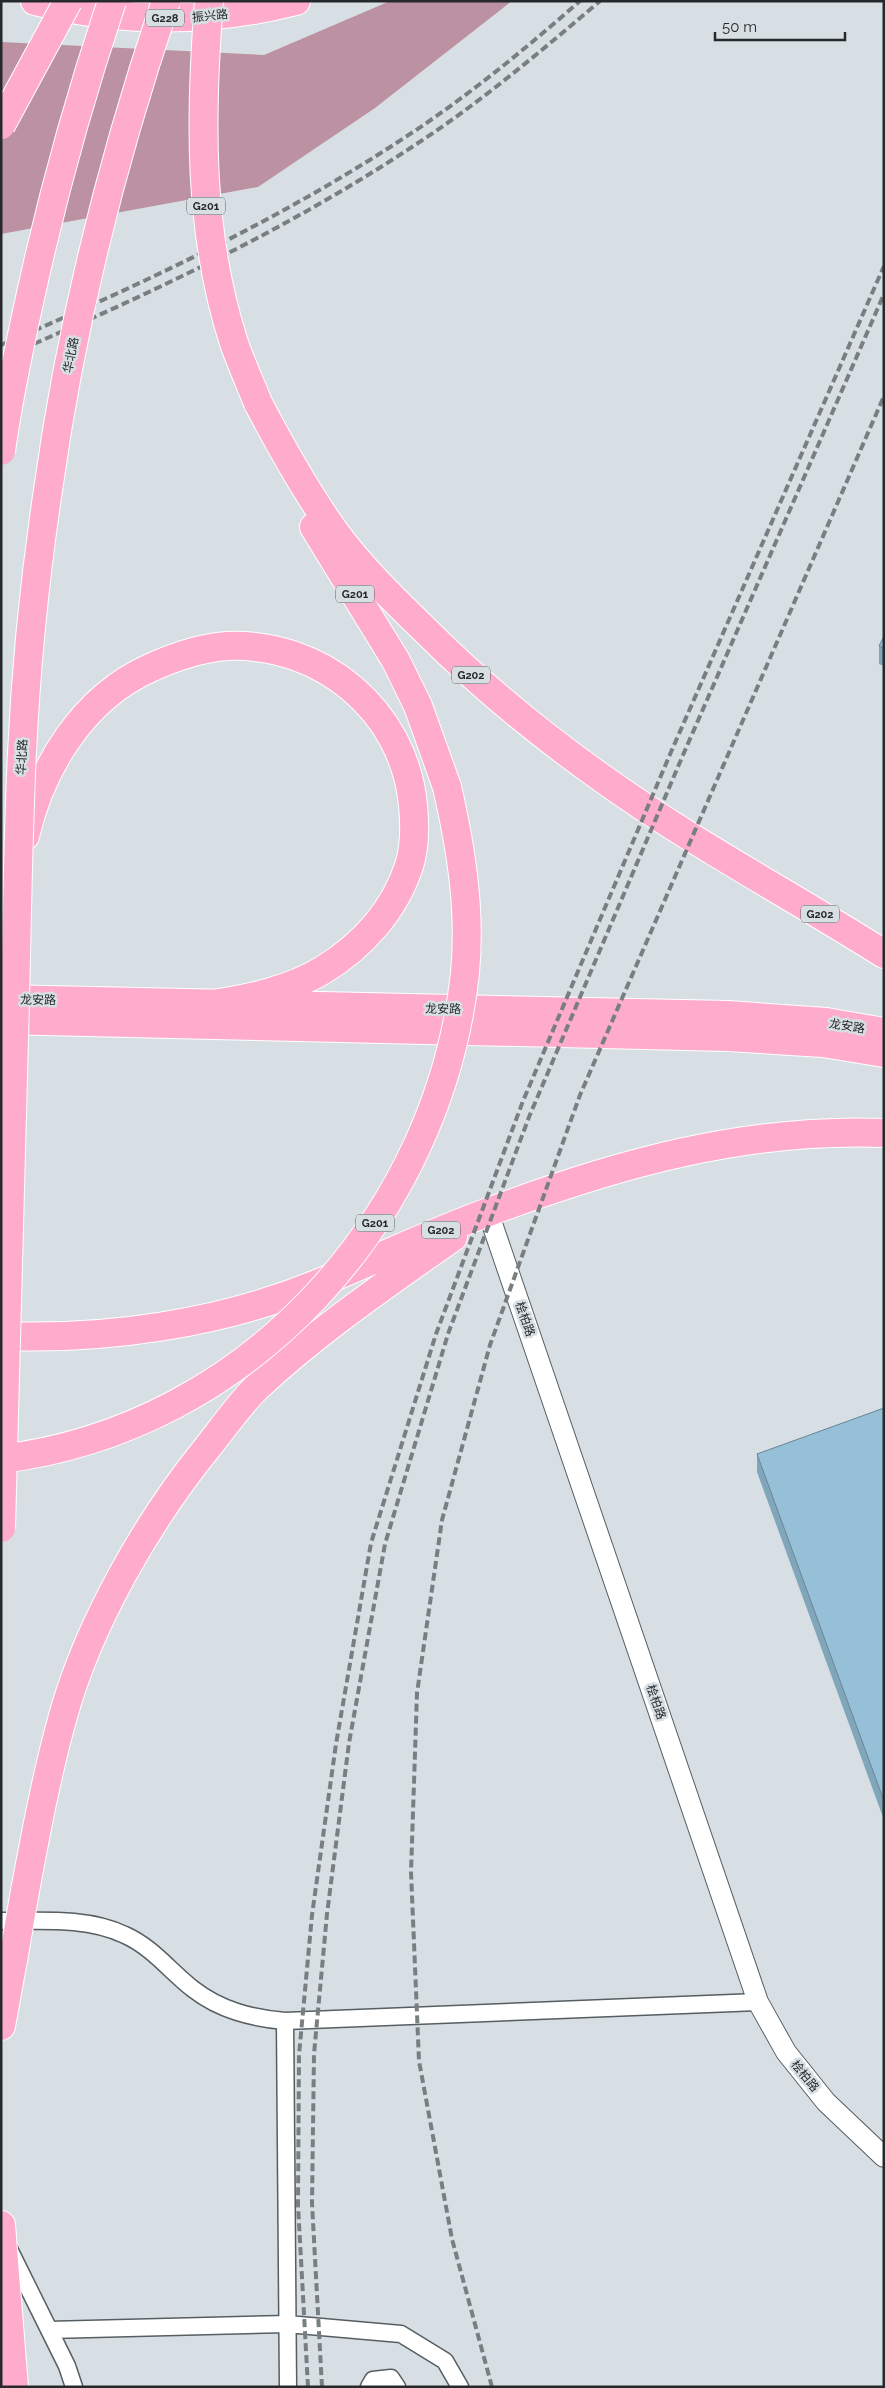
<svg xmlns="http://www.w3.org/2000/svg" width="885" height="2388" viewBox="0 0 885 2388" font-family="Raleway,'Noto Sans SC',sans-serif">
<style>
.forest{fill:#bc91a1}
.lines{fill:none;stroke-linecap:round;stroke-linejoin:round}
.minor-casing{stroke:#565e62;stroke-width:19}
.tertiary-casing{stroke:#565e62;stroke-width:22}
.trunk-casing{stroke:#fff;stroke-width:30}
.minor{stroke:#fff;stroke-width:16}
.tertiary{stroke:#fff;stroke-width:20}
.trunk{stroke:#ffaccc;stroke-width:28}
.rail{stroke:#797e81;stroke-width:4;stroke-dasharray:8 4;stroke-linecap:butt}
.trunk-bridge-casing{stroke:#fff;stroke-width:30;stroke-linecap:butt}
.trunk-bridge{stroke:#ffaccc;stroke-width:28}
.wall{fill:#81a5ba}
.building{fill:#96c0d8;stroke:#698697}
.labels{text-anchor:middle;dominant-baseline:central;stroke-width:5;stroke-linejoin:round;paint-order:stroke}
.shield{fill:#d7dfe4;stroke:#5b6062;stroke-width:1}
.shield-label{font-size:11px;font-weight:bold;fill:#26292b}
.street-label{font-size:12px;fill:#26292b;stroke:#d7dfe4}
</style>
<rect width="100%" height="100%" fill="#d7dfe4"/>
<path class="forest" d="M390 1H512L375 108 258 187 1 234V42L264 55Z"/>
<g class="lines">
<defs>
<path id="minor" d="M1 1921C41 1921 88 1917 125 1935 152 1947 170 1971 193 1989 220 2010 251 2018 285 2021L758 2002
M285 2021 288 2387
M9 2249 67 2366 74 2387
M49 2330 287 2324 401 2334 445 2361 460 2387
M369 2387 373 2380 391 2378 397 2387"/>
<path id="tertiary" d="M488 1212 758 2002 786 2052 826 2102 884 2157"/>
<path id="trunk" d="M35 1C121 23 209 23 296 1
M258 403C281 447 305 490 334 531 360 567 394 600 426 631 479 684 537 732 599 776 689 841 789 894 884 954
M314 527 396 661 418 706 447 787
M25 836C41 767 83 698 150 668 174 657 200 648 227 646 321 642 404 710 413 805 415 825 415 847 409 866 394 911 362 946 323 970 290 990 251 998 213 1004
M1 999 728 1015 826 1022 884 1032
M1 1020 728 1037 823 1043 884 1053
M1 1336C106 1340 219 1324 317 1284 373 1261 428 1234 486 1213 616 1164 743 1128 884 1133
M25 1891C36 1832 47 1773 63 1716 89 1623 147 1522 207 1448 223 1428 238 1406 256 1388 317 1331 385 1285 453 1237
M1 2026 13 1960
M1 2225 14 2387"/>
</defs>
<use href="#minor" class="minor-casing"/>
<use href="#tertiary" class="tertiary-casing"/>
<use href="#trunk" class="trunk-casing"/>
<use href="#minor" class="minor"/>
<use href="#tertiary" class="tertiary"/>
<use href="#trunk" class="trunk"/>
<path class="rail" d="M1 345C140 285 278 221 404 138 467 97 524 50 580 1
M1 358C144 297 285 231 415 145 481 102 540 52 600 1
M308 2387 298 2205 299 2055 312 1915 336 1744 371 1543 436 1334 523 1101 671 752 884 266
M322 2387 312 2203 314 2054 327 1914 349 1743 385 1544 448 1334 529 1117 683 755 884 294
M492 2387 452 2239 419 2061 411 1872 417 1693 442 1520 490 1345 580 1095 884 396"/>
<defs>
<path id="trunk-bridge" d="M209 1C200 116 198 232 234 343 241 363 250 383 258 403
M1 125 68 1
M1 451C8 399 19 348 30 298 52 197 79 99 112 1
M1 1459C249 1429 439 1216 465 973 471 910 461 848 447 787
M1 1528C6 1352 10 1177 15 1001 17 918 18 835 22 753 26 665 35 577 48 490 71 324 112 160 166 1
M13 1960 25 1891"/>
</defs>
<use href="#trunk-bridge" class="trunk-bridge-casing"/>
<use href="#trunk-bridge" class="trunk-bridge"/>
</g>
<path class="wall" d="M884 636V666L879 664V646Z
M884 1408V1820L757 1472V1454Z"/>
<path class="building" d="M884 636V648L879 646Z
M884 1408V1801L757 1454Z"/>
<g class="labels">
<g class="shield">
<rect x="146" y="9.5" width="38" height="17" rx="4"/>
<rect x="187" y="197.5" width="38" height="17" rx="4"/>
<rect x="336" y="585.5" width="38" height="17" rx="4"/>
<rect x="452" y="666.5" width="38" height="17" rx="4"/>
<rect x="801" y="905.5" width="38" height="17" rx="4"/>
<rect x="356" y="1214.5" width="38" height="17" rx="4"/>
<rect x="422" y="1221.5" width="38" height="17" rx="4"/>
</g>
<g class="shield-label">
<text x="165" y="18">G228</text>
<text x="206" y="206">G201</text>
<text x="355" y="594">G201</text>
<text x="471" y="675">G202</text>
<text x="820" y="914">G202</text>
<text x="375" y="1223">G201</text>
<text x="441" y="1230">G202</text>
</g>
<g class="street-label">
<text transform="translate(210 16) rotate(-6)">振兴路</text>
<text transform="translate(71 355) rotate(-79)">华北路</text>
<text transform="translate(22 757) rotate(-87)">华北路</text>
<text transform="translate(38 1000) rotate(1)">龙安路</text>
<text transform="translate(443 1009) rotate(1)">龙安路</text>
<text transform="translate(847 1026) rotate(9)">龙安路</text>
<text transform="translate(525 1319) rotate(71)">桧柏路</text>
<text transform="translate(656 1702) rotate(71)">桧柏路</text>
<text transform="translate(805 2076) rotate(51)">桧柏路</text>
</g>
</g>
<rect width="885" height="2388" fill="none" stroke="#26292b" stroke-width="5"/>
<path d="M715 32v8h130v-8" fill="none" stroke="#26292b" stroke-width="2.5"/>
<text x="722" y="32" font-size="15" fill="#26292b" stroke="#d7dfe4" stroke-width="4" paint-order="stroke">50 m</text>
</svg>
